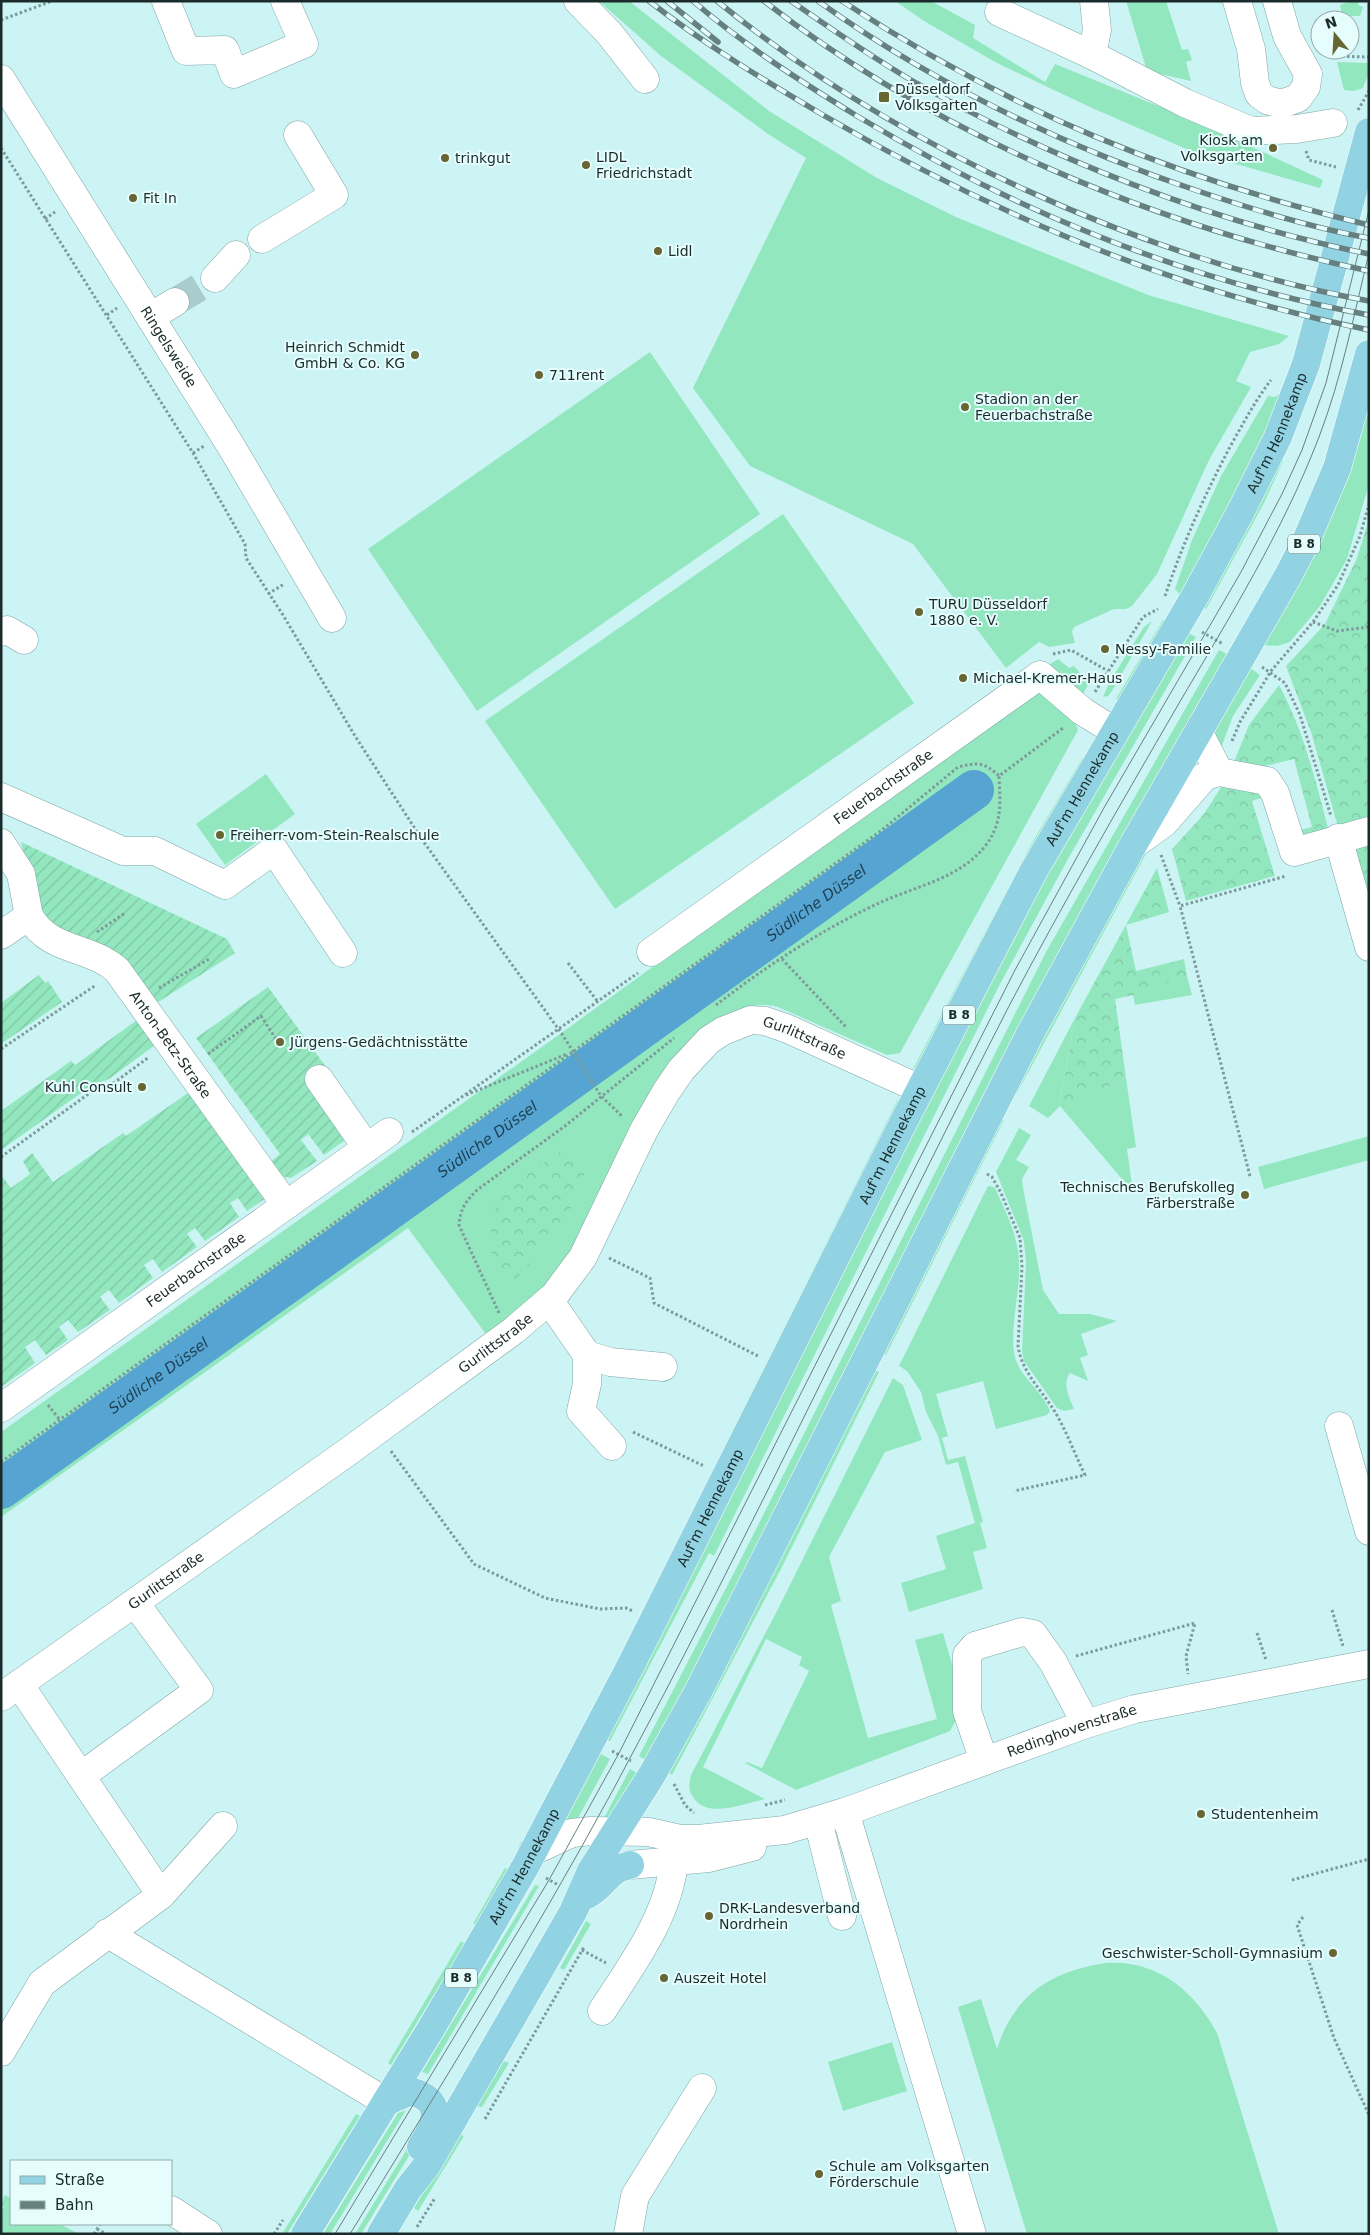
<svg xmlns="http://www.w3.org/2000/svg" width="1370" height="2235" viewBox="0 0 1370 2235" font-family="'DejaVu Sans',sans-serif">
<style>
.grass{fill:#93e7be}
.forest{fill:url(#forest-crowns)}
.garden{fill:url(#garden-furrows)}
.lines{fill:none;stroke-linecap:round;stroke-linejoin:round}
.river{stroke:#56a4d1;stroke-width:40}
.minor-tunnel{stroke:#a9cccc;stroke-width:28;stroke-dasharray:28 14;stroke-linecap:butt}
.minor-casing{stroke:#7fa5a6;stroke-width:29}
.major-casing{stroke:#fff;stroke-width:29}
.path{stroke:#7d9a9b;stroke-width:3;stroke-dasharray:2.5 2.5;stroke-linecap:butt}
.minor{stroke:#fff;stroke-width:28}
.major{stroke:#91d3e3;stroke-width:28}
.tram{stroke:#668080;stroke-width:1}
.rail-casing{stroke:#668080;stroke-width:5.5}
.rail{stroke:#e6fdfe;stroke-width:4;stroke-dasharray:11;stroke-linecap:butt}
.poi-dot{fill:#676532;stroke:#e6fdfe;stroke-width:2}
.labels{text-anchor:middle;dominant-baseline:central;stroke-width:4;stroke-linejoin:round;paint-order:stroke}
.shield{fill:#e6fdfe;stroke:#58696a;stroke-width:1}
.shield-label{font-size:12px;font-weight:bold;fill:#1b2a2a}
.poi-label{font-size:14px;fill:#1b2a2a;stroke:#e6fdfe;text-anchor:start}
.street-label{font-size:14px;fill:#1b2a2a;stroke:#e6fdfe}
.water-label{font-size:15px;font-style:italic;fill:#1d3f53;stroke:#e6fdfe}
</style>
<defs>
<pattern id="forest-crowns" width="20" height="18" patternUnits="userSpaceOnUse" patternTransform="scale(1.25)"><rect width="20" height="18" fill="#93e7be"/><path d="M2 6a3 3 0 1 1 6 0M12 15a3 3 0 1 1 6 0" fill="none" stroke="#7ec6a3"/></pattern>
<pattern id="garden-furrows" width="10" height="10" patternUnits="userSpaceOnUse" patternTransform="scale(1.25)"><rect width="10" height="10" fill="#93e7be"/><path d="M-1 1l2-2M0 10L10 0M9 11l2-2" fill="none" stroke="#7ec6a3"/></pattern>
</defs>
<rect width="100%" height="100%" fill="#ccf4f5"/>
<path class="grass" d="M599 1H629L769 111 877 178 956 217 1148 295 1289 336 1279 344 1250 352 1236 381 1251 387 1209 460 1157 574 1132 606 1126 609H1114L1074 627 1072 632 1075 643 1049 647 1039 642 1006 668 913 544 750 466 693 388 806 158 768 134 661 56Z
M895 1H931L975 25 973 38 1045 82 1055 64 1200 123 1323 180 1320 188 1191 151 1092 108 995 62 924 21Z
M1126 1H1166L1182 50 1188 49 1192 60 1186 62 1191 81 1147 71Z
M1350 1H1359L1358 5 1363 7 1360 16H1342L1340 5Z
M1337 62 1369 63V72L1363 88 1354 91 1344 90Z
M650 352 760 514 477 711 368 549Z
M1282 392 1263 441 1182 597 1175 589 1192 540 1221 476 1268 396 1275 397Z
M1364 415 1369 416V484L1347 559 1320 606 1290 642 1277 646 1261 645Z
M1279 459 1283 461 1264 503 1206 609 1201 606Z
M783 514 914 703 615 909 485 721Z
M1163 620 1167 621 1119 700 1116 699Z
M1152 621 1112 691 1108 696 1103 697 1110 681 1144 627Z
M1186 632 1196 637 1068 859 1000 984 714 1556 709 1553 610 1741 606 1739 899 1155 1072 828Z
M1219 650 1229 655 1057 955 795 1474 647 1761 639 1756 739 1563 1046 952Z
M1058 659 1069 668 1074 666 1082 675 1088 678 1090 681 1082 696 1056 678 1050 664Z
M1248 666 1260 675 1233 716 1219 753 1209 733Z
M1036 689 1069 709 1078 730 900 1053 887 1055 778 1007C753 1001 744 1009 724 1023L560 1270 532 1302 488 1337 408 1228 1 1517V1432L560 1034Z
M1083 757V762L920 1066 913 1069 1032 843Z
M266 774 295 814 225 865 196 824Z
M1147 852 1016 1095 1011 1093 1132 867Z
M1187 976 1192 995 1135 1005 1133 995Z
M1075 1018 1060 1099H1083L1126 1078 1136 1147 1127 1149 1133 1192 1060 1106 1048 1118 1029 1106Z
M898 1099 899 1104 651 1602 645 1606Z
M998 1118 1004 1120 886 1355 881 1353Z
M1019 1128 1031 1135 1016 1160 1029 1167 1022 1179 1023 1188 1043 1290 1059 1314H1090L1117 1321 1081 1334 1088 1355 1080 1358 1088 1381 1070 1373C1062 1384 1069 1397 1074 1409L1064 1411 1057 1408 1024 1361 1022 1351 1026 1263 1024 1241 996 1172Z
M1369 1136V1160L1264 1189 1258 1167Z
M988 1186 994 1187 996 1190C1005 1211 1015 1229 1018 1252 1023 1284 1010 1320 1014 1352 1017 1376 1042 1390 1050 1411L1047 1415 996 1429 983 1381 936 1394 948 1436 942 1438 948 1460 965 1456 983 1522 980 1523 987 1548 973 1552 983 1589 909 1612 901 1583 946 1569 936 1536 975 1523 958 1462 946 1465 938 1436 926 1412 921 1392 907 1371 899 1366Z
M873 1369 879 1372 782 1567 672 1775 667 1772Z
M893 1378 903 1385 922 1440 885 1452 829 1557 841 1601 831 1605 868 1738 937 1719 915 1640 943 1633 957 1681 960 1713 950 1731 796 1790 745 1763 747 1762 762 1768 809 1671 799 1665 802 1657 766 1639 703 1767 765 1799C745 1803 707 1820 693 1797 688 1790 689 1783 691 1775L777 1611Z
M599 1753 610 1759 577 1820 562 1822Z
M630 1769 639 1774 608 1820 604 1818Z
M505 1868 509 1869 477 1924H473Z
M535 1885 539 1886 428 2074 422 2072Z
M586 1921 591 1924 564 1970 560 1968Z
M461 1941 465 1944 391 2065 388 2063Z
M1106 1963C1156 1959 1195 1991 1217 2033L1279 2234H1027L958 2007 981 1999 997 2049C1014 1995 1051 1971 1106 1963Z
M892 2042 907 2091 843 2111 828 2062Z
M504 2061 509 2063 482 2107 476 2106Z
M406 2110 330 2234H323L398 2113Z
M356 2114 360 2116 287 2234H282Z
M423 2123V2133L361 2234H355Z
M459 2134 464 2136 418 2211 414 2208Z
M5 2195 11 2198V2224H60L77 2233 1 2234V2212L4 2207 1 2205Z"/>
<path class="forest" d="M1369 519V821L1339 830 1311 732 1286 666 1325 624 1357 558Z
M1279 685C1304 731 1316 782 1329 832L1303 840 1300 830 1312 827 1294 759 1244 771 1232 767 1249 725Z
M1225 781 1261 791 1262 798 1252 801 1275 876 1186 901 1172 849 1204 814Z
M1369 839V901L1349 844Z
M1157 868 1169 912 1126 925 1136 971 1184 959 1187 976 1134 995 1115 999 1126 1078 1083 1099 1060 1100 1075 1018Z
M562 1151 585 1173 572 1207 552 1239 509 1287 488 1245 496 1204 521 1178Z"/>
<path class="garden" d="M21 842 227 939 235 953 155 1004 48 924 36 904Z
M39 975 45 983 48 981 62 1002 1 1044V1003Z
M268 987 329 1071 347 1139 324 1155 308 1134 301 1140 317 1161 291 1178 279 1176 269 1163 280 1154 196 1038Z
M137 1020 155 1045 109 1079 91 1086 1 1150V1111L71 1061 75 1065Z
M188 1093 266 1198 247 1211 238 1198 230 1203 239 1217 205 1241 195 1228 187 1234 197 1247 162 1272 153 1259 144 1265 153 1278 119 1303 109 1290 100 1297 110 1310 78 1332 68 1320 59 1327 68 1340 46 1355 35 1340 25 1347 35 1363 1 1387V1175L11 1188 30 1174 23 1161 32 1153 53 1182 123 1133 126 1136Z"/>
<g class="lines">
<path class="river" id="s1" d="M1 1489 974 790"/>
<path class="minor-tunnel" d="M175 302 215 278"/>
<defs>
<g id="minor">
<path d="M166 1 186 51 225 50 234 74 304 44 285 1"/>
<path d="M578 1 609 33 645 79"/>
<path d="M1237 1 1251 49 1255 83 1259 94 1267 100 1281 104 1298 98 1306 87 1308 74 1287 36 1277 1"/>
<path d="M999 12 1092 55 1185 103 1251 131 1297 129 1333 123"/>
<path d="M1092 55 1097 30 1094 1"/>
<path id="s2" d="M1 79 231 446 332 618"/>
<path d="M262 239 334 195 298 135"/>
<path d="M215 278 236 255"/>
<path d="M150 317 175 302"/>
<path d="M1 632 7 630 24 640"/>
<path d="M1198 731 1219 772"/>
<path d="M1 797 123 851H155L225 885 274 850 343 953"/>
<path d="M1338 838 1369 947"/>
<path d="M1 843 21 874 29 916"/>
<path d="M1133 845 1164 823 1205 776 1219 772 1267 781 1275 793 1294 852 1369 831"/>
<path id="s3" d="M1 935 29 916C50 953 89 945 117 970L286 1205"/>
<path id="s4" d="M651 952 1040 675 1082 711 1114 731"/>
<path d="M319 1079 367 1148"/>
<path d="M549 1300 587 1355V1384L581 1411 612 1446"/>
<path d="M587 1355 610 1362 663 1367"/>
<path id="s5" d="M1 1408 389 1132"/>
<path d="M1339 1426 1369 1531"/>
<path d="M19 1684 161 1895"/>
<path id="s6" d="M1 1697 349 1451 513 1331 554 1296 583 1257 644 1130 666 1092 681 1070 709 1040 723 1031 751 1020 765 1021 788 1029 920 1089"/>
<path d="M984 1761 967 1711V1655L975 1646 1022 1632 1033 1634 1053 1662 1086 1724"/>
<path d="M81 1776 199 1690 135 1603"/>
<path d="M845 1812 972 2234"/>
<path d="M818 1821 842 1916"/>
<path id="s7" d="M533 1851 572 1833 591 1831 649 1832 680 1839H698L785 1830 845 1812 1086 1724 1135 1709 1369 1664"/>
<path d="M630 1865 709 1858 752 1847"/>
<path d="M107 1933 386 2102"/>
<path d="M602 2011C631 1966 669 1916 674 1861"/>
<path d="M1 2052 42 1983 161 1895 223 1826"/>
<path d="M171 2210 208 2234"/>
<path d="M628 2234 635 2196 702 2088"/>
</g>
<g id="major">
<path d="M587 1895C607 1884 605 1871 630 1865"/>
<path d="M386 2102C394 2099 403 2093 411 2092 417 2092 421 2095 426 2098 444 2111 430 2133 421 2147"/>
<path id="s8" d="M305 2234 432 2027 525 1867 632 1663 906 1117 1033 872 1195 596 1240 513 1278 437 1306 364 1369 132"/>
<path d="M381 2234 408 2189 427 2165 573 1912 591 1871 653 1773 699 1690 1030 1034 1133 845 1288 576 1306 541 1337 468 1369 354"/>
</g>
</defs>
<use href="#minor" class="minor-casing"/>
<use href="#major" class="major-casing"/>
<path class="path" d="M1 20 52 1
M1327 56 1369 57
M1358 110 1369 91
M1 148 193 453 245 544 246 558 283 615 355 736 423 841 562 1034 601 1096 623 1117
M1306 151 1309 160 1336 167
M45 219 55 212
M107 315 117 308
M193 453 204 446
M268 594 284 584
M1165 596C1183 543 1205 494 1231 445 1244 422 1255 401 1271 380
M1313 622 1337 631 1369 627
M1202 632 1223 644
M1053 654 1071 650 1108 671
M1262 667 1285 683 1300 715 1331 816
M1095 692 1143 617 1158 609
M1232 741 1240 722 1271 671 1313 622 1338 585 1360 536 1369 504
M1161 855 1180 906
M97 932 125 913
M782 959 846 1027
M568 963 598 1002
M159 988 211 958
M716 1005C765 967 821 930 877 904 915 886 960 879 986 845 1003 822 1000 802 999 776L1063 728
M1 1049 96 985
M208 1054 261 1016 276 1039
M466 1095 567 1054
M412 1132 638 973
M1 1157 94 1090 111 1085 149 1057
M987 1174 992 1177 1001 1193 1020 1238 1022 1267 1018 1346C1022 1373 1042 1390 1055 1412 1067 1432 1075 1455 1085 1475L1014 1491
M1250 1176 1180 906 1286 876
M609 1258 650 1278 654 1303 758 1356
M499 1313 459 1225C460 1209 466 1201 477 1190L565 1126 674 1038
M48 1405 60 1420
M633 1432 704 1466
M391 1451 474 1564 545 1598 600 1609 626 1608 633 1611
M1 1462 882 830 958 767C978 762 984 762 999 776
M1332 1610 1343 1646
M1257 1633 1266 1660
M1076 1656 1195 1623 1186 1656 1188 1674
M612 1751 631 1761
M674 1784 685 1805 694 1813
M765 1805 785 1800
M546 1878 558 1885
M1292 1880 1369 1859
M1303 1917 1297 1925 1334 2038 1369 2115
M582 1950 606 1963
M485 2119 584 1947
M417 2227 435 2198
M97 2229 106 2234
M94 2234 100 2224
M274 2234 283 2220"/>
<use href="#minor" class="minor"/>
<use href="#major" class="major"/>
<path class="tram" d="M335 2234 549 1880 618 1755 1015 970 1105 806 1241 572 1282 494 1302 450 1326 383 1369 210
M350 2234C440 2087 531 1941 613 1790 752 1533 874 1268 1008 1008 1062 905 1120 805 1178 705 1229 618 1283 531 1319 437 1342 377 1354 314 1369 253"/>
<defs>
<path id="rail" d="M649 1C704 44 764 80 823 115 994 215 1175 291 1369 330
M667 1 718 42
M693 1C744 45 800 81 857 116 1015 211 1187 281 1369 315
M717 1C894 146 1144 259 1369 301
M764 1C936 135 1156 226 1369 271
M791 1C830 28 870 56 911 80 1048 158 1214 223 1369 254
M818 1C935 85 1068 148 1204 193 1258 211 1313 228 1369 238
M842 1C1010 111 1174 178 1369 225"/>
</defs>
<use href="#rail" class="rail-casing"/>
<use href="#rail" class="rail"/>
</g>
<g class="poi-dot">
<rect x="878" y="91" width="12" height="12" rx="2.5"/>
<circle cx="1273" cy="148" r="5"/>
<circle cx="445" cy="158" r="5"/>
<circle cx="586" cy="165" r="5"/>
<circle cx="133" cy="198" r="5"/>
<circle cx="658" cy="251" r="5"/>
<circle cx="415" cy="355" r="5"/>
<circle cx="539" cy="375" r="5"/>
<circle cx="965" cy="407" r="5"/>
<circle cx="919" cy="612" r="5"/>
<circle cx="1105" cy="649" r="5"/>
<circle cx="963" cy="678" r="5"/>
<circle cx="220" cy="835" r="5"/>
<circle cx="280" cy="1042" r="5"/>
<circle cx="142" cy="1087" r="5"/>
<circle cx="1245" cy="1195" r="5"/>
<circle cx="1201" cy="1814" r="5"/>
<circle cx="709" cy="1916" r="5"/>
<circle cx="1333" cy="1953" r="5"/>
<circle cx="664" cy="1978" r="5"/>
<circle cx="819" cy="2174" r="5"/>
</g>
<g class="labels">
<g class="shield">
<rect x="1288" y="534.5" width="32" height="19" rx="4"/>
<rect x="943" y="1005.5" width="32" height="19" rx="4"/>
<rect x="445" y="1968.5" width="32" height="19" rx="4"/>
</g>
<g class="shield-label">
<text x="1304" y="544">B 8</text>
<text x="959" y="1015">B 8</text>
<text x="461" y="1978">B 8</text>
</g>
<g class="poi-label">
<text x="895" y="89">Düsseldorf<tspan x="895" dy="16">Volksgarten</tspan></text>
<text x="1263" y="140" text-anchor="end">Kiosk am<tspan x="1263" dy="16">Volksgarten</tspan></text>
<text x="596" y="157">LIDL<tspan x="596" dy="16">Friedrichstadt</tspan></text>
<text x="455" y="158">trinkgut</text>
<text x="143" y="198">Fit In</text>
<text x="668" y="251">Lidl</text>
<text x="405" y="347" text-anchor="end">Heinrich Schmidt<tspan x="405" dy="16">GmbH &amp; Co. KG</tspan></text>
<text x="549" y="375">711rent</text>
<text x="975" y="399">Stadion an der<tspan x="975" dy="16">Feuerbachstraße</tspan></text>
<text x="929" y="604">TURU Düsseldorf<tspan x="929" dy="16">1880 e. V.</tspan></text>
<text x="1115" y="649">Nessy-Familie</text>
<text x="973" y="678">Michael-Kremer-Haus</text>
<text x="230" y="835">Freiherr-vom-Stein-Realschule</text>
<text x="290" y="1042">Jürgens-Gedächtnisstätte</text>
<text x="132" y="1087" text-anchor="end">Kuhl Consult</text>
<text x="1235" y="1187" text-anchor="end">Technisches Berufskolleg<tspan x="1235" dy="16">Färberstraße</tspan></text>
<text x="1211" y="1814">Studentenheim</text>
<text x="719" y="1908">DRK-Landesverband<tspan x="719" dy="16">Nordrhein</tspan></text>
<text x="1323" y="1953" text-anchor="end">Geschwister-Scholl-Gymnasium</text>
<text x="674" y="1978">Auszeit Hotel</text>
<text x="829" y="2166">Schule am Volksgarten<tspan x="829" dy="16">Förderschule</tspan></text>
</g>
<g class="street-label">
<text stroke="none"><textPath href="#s2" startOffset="316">Ringelsweide</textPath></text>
<text stroke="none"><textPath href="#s8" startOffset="2048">Auf'm Hennekamp</textPath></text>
<text stroke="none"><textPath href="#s4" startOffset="285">Feuerbachstraße</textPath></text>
<text stroke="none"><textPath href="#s8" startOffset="1642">Auf'm Hennekamp</textPath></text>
<text stroke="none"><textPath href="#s6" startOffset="1088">Gurlittstraße</textPath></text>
<text stroke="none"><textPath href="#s3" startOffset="231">Anton-Betz-Straße</textPath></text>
<text stroke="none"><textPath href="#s8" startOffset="1238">Auf'm Hennekamp</textPath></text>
<text stroke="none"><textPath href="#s5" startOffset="239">Feuerbachstraße</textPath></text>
<text stroke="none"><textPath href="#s6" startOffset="608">Gurlittstraße</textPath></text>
<text stroke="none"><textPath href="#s8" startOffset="832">Auf'm Hennekamp</textPath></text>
<text stroke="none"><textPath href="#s6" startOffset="202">Gurlittstraße</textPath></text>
<text stroke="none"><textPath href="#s7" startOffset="561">Redinghovenstraße</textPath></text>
<text stroke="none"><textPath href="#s8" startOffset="428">Auf'm Hennekamp</textPath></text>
</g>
<g class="water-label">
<text stroke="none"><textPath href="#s1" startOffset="1004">Südliche Düssel</textPath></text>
<text stroke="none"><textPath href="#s1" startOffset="599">Südliche Düssel</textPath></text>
<text stroke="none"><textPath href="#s1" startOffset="194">Südliche Düssel</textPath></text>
</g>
</g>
<rect width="1370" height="2235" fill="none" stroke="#1b2a2a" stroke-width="5"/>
<rect x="10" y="2160" width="162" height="65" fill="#e6fdfe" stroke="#95a9a9"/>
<rect x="20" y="2176" width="25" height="8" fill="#91d3e3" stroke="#95a9a9"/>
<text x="55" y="2185" font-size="15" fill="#1b2a2a">Straße</text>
<rect x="20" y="2201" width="25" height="8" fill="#668080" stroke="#95a9a9"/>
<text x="55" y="2210" font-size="15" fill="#1b2a2a">Bahn</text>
<g transform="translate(1335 35) rotate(342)"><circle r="24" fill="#e6fdfe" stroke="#95a9a9"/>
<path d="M0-4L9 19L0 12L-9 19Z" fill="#676532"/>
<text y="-8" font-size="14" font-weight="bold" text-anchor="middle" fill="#1b2a2a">N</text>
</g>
</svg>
